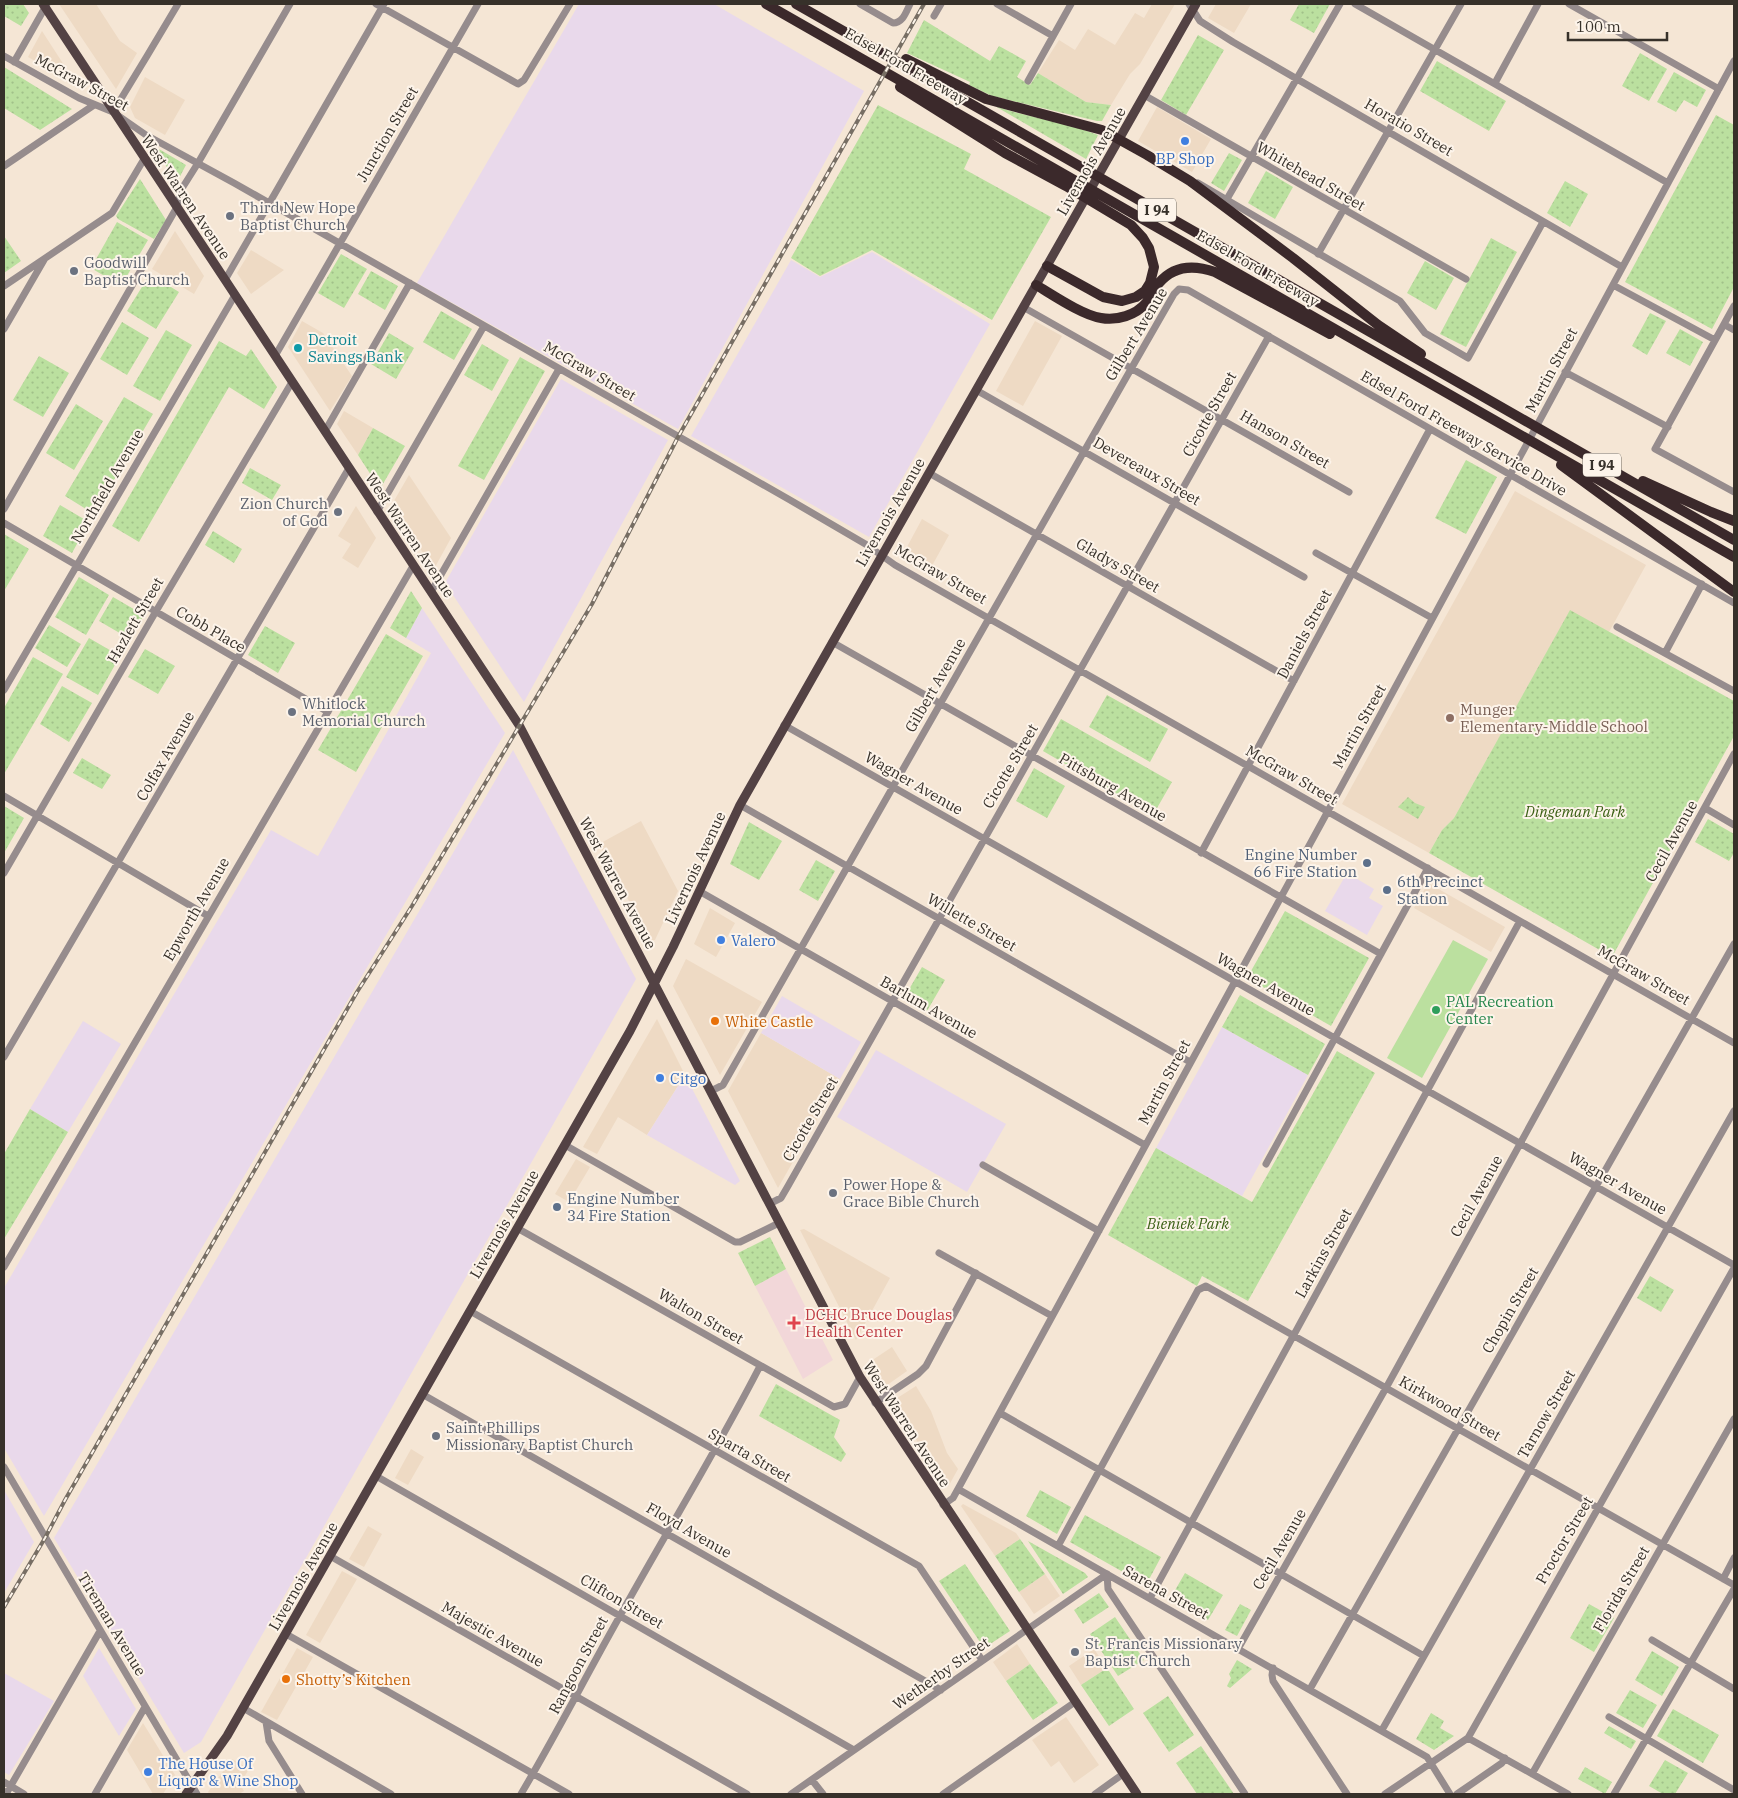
<svg xmlns="http://www.w3.org/2000/svg" width="1738" height="1798" viewBox="0 0 1738 1798" font-family="'IBM Plex Serif',serif">
<style>
.built{fill:#eedac4}
.industrial{fill:#e9d9eb}
.medical{fill:#f2d7d9}
.grass{fill:url(#grass-dots)}
.garden{fill:#bbe09f}
.lines{fill:none;stroke-linecap:round;stroke-linejoin:round}
.minor{stroke:#968c8d;stroke-width:7}
.major{stroke:#534244;stroke-width:9}
.highway{stroke:#3b292b;stroke-width:10}
.rail-casing{stroke:#776e64;stroke-width:4}
.rail{stroke:#fdf4ea;stroke-width:2;stroke-dasharray:5.5;stroke-linecap:butt}
.shop-dot{fill:#3f7fe0;stroke:#fdf4ea;stroke-width:2}
.worship-dot{fill:#6b7280;stroke:#fdf4ea;stroke-width:2}
.culture-dot{fill:#0f9aa8;stroke:#fdf4ea;stroke-width:2}
.education-dot{fill:#8d6e63;stroke:#fdf4ea;stroke-width:2}
.service-dot{fill:#5c6f8a;stroke:#fdf4ea;stroke-width:2}
.leisure-dot{fill:#2e9e5b;stroke:#fdf4ea;stroke-width:2}
.food-dot{fill:#e8710a;stroke:#fdf4ea;stroke-width:2}
.health-dot{fill:#e0444e;stroke:#fdf4ea;stroke-width:2}
.labels{text-anchor:middle;dominant-baseline:central;stroke-width:4;stroke-linejoin:round;paint-order:stroke}
.shield{fill:#fdf4ea;stroke:#726c64;stroke-width:1}
.shield-label{font-size:14px;font-weight:bold;fill:#37312a}
.street-label{font-size:15px;fill:#37312a;stroke:#fdf4ea}
.shop-label{font-size:15px;fill:#366cbe;stroke:#fdf4ea;text-anchor:start}
.worship-label{font-size:15px;fill:#5b616d;stroke:#fdf4ea;text-anchor:start}
.culture-label{font-size:15px;fill:#0d838f;stroke:#fdf4ea;text-anchor:start}
.education-label{font-size:15px;fill:#785e54;stroke:#fdf4ea;text-anchor:start}
.park-label{font-size:15px;font-style:italic;fill:#3b6015;stroke:#fdf4ea}
.service-label{font-size:15px;fill:#4e5e75;stroke:#fdf4ea;text-anchor:start}
.leisure-label{font-size:15px;fill:#27864d;stroke:#fdf4ea;text-anchor:start}
.food-label{font-size:15px;fill:#c56008;stroke:#fdf4ea;text-anchor:start}
.health-label{font-size:15px;fill:#be3a42;stroke:#fdf4ea;text-anchor:start}
</style>
<defs>
<pattern id="grass-dots" width="8" height="8" patternUnits="userSpaceOnUse" patternTransform="scale(1.25)"><rect width="8" height="8" fill="#bbe09f"/><path d="M2 2h.1M6 6h.1" fill="none" stroke="#a1c189" stroke-width="1.8" stroke-linecap="round"/></pattern>
</defs>
<rect width="100%" height="100%" fill="#f5e6d5"/>
<path class="built" d="M59 4H96L120 41 137 53 116 89Z
M1152 4H1175L1140 64 1130 74 1111 105 1086 102 1038 73 1059 40 1075 50 1088 29 1115 45 1135 13 1144 18Z
M1216 4H1251L1234 33 1208 18Z
M42 31 75 82V84L28 57Z
M145 77 185 100 165 135 135 118 130 107Z
M1157 107 1211 139 1192 172 1138 141Z
M175 231 204 276 194 294 152 269Z
M251 250 284 270 251 294 237 273Z
M302 321 323 333 352 376 330 411 288 347Z
M1035 321 1062 336 1023 406 996 391Z
M344 411 373 428 358 455 337 424Z
M409 475 451 538 434 569 391 506Z
M1515 491 1646 565 1609 632 1570 611 1454 818 1442 830 1429 853 1342 804Z
M356 506 376 538 358 568 342 558 351 544 338 536Z
M922 519 949 535 928 573 901 558Z
M641 821 678 891 655 940 650 941 599 844Z
M1428 883 1505 927 1491 952 1414 908Z
M710 908 735 923 716 957 694 944Z
M686 959 762 1002 720 1075 673 986Z
M657 1019 685 1075 647 1135 618 1117 597 1154 583 1147Z
M761 1033 840 1079 778 1188 728 1091Z
M576 1159 590 1167 569 1202 555 1194Z
M804 1229 890 1278 856 1340 800 1230Z
M892 1347 907 1371 883 1388 868 1363Z
M916 1386 931 1411 947 1453 958 1469 948 1487 891 1402Z
M411 1449 424 1457 408 1485 395 1478Z
M963 1504 1016 1533 1020 1539 995 1556 961 1506Z
M368 1526 382 1534 364 1567 349 1559Z
M342 1571 357 1579 320 1643 306 1635Z
M1045 1574 1060 1596 1034 1614 1019 1592Z
M1017 1644 1030 1664 1006 1681 993 1662Z
M297 1648 313 1657 277 1720 261 1712Z
M1094 1649 1107 1668 1081 1685 1069 1666Z
M1066 1717 1099 1765 1074 1783 1059 1761 1051 1767 1032 1740Z
M143 1723 175 1775 163 1794H153L127 1750Z
M232 1759 249 1769 240 1784 244 1791 239 1794H209L208 1792Z"/>
<path class="industrial" d="M579 4H714L864 91 678 429 417 283Z
M872 252 990 324 869 537 691 436 791 260 820 277Z
M561 379 668 440 524 702 445 583Z
M422 608 505 733 44 1516 4 1448V1288L157 1023 271 830 318 856 431 653 406 638Z
M513 750 636 979 201 1742 184 1753 54 1538Z
M1347 873 1374 889 1369 898 1383 906 1367 935 1325 911Z
M782 996 861 1042 840 1079 761 1033Z
M83 1021 121 1044 68 1132 30 1109Z
M1222 1027 1308 1075 1242 1196 1156 1148Z
M876 1050 1006 1124 967 1192 837 1117Z
M685 1075 740 1181 735 1185 647 1135Z
M4 1490 34 1542 4 1593Z
M99 1648 136 1709 119 1736 83 1676Z
M4 1673 54 1701 9 1775 4 1772Z"/>
<path class="medical" d="M786 1269 833 1360 803 1379 755 1286Z"/>
<path class="grass" d="M4 4H23L29 13 21 26 4 16Z
M1299 4H1330L1314 33 1290 20Z
M924 20 990 61 999 46 1026 61 1017 77 1030 85 1038 73 1086 102 1111 105 1102 121H1097L992 96 969 85 970 82 907 53Z
M1198 35 1224 50 1186 115 1161 100Z
M1640 53 1667 69 1649 101 1622 86Z
M1437 61 1506 101 1489 131 1420 91Z
M4 67 72 109 40 130 4 108Z
M1674 72 1706 90 1697 107 1684 100 1676 112 1657 102Z
M878 105 971 154 964 169 1051 217 992 320 872 250 820 276 791 258Z
M995 106C1029 118 1064 121 1098 135L1086 159Z
M1716 115 1734 125V287L1712 329 1625 282Z
M159 149 186 165 177 182 156 151Z
M1229 153 1242 160 1224 191 1211 183Z
M1266 171 1293 187 1275 219 1248 203Z
M140 179 166 220 154 239 118 219 116 216Z
M1565 181 1588 194 1570 227 1547 213Z
M117 222 148 240 121 286 91 268Z
M4 236 21 261 4 273Z
M1491 238 1517 252 1466 347 1440 334Z
M341 254 367 269 344 308 318 293Z
M1425 261 1454 278 1436 310 1407 293Z
M371 271 398 286 385 310 358 294Z
M150 274 179 292 156 329 127 311Z
M441 311 472 329 454 360 423 342Z
M1650 313 1666 321 1647 355 1632 346Z
M122 322 149 338 127 375 100 359Z
M1680 329 1703 342 1690 366 1666 353Z
M166 330 192 345 160 401 133 386Z
M389 333 414 348 396 379 371 364Z
M219 341 246 356 251 349 277 387 264 409 229 387 139 542 112 526Z
M482 344 509 360 492 391 464 375Z
M39 356 69 373 43 417 13 400Z
M520 357 545 371 484 480 458 466Z
M124 397 153 414 94 514 65 496Z
M76 404 103 421 74 470 46 453Z
M373 428 405 446 380 489 358 455Z
M1466 460 1497 477 1466 534 1435 518Z
M250 468 281 485 272 500 242 483Z
M60 505 89 522 72 553 43 536Z
M213 531 242 549 234 563 205 545Z
M4 534 29 549 4 591Z
M79 577 109 595 86 635 55 617Z
M411 591 422 608 406 638 390 628Z
M113 597 144 615 130 639 99 621Z
M1570 610 1734 701V736L1612 957 1429 853 1442 830 1454 818Z
M49 625 81 644 67 667 35 648Z
M265 626 295 643 278 673 248 655Z
M386 634 423 656 356 772 318 750Z
M89 638 120 656 98 695 66 677Z
M145 649 175 666 158 694 128 677Z
M33 657 63 674 4 774V708Z
M62 686 92 703 69 742 40 724Z
M1107 695 1168 729 1150 762 1089 727Z
M1061 719 1172 782 1153 815 1043 751Z
M82 758 111 775 102 789 73 773Z
M1034 768 1065 786 1047 818 1016 801Z
M1408 797 1415 803 1425 807 1418 819 1398 807Z
M4 806 24 818 4 853Z
M1708 819 1734 834V853L1729 861 1695 842Z
M749 822 782 841 759 880 730 864Z
M816 860 835 871 818 901 799 890Z
M1285 911 1369 958 1331 1026 1247 978Z
M922 967 945 980 927 1011 904 998Z
M1240 995 1325 1044 1308 1075 1222 1027Z
M1337 1051 1375 1073 1248 1301 1202 1276 1197 1286 1108 1235 1156 1148 1252 1202Z
M30 1109 68 1132 4 1239V1154Z
M770 1237 786 1269 755 1286 738 1253Z
M1650 1276 1674 1290 1661 1312 1637 1298Z
M776 1384 840 1420 834 1437 846 1454 841 1462 759 1416Z
M1040 1490 1071 1507 1057 1534 1026 1516Z
M1085 1515 1161 1557 1146 1585 1070 1542Z
M1020 1539 1045 1574 1019 1592 995 1556Z
M1028 1541 1085 1573 1088 1577 1063 1594Z
M965 1564 1010 1631 984 1648 939 1581Z
M1185 1573 1223 1595 1208 1620 1170 1599Z
M1099 1593 1109 1607 1083 1624 1074 1610Z
M1240 1604 1251 1610 1237 1636 1225 1630Z
M1589 1604 1614 1618 1594 1652 1570 1638Z
M1115 1617 1144 1660 1118 1676 1090 1634Z
M1652 1651 1679 1667 1662 1696 1635 1680Z
M1237 1660 1252 1669 1230 1688 1227 1686 1231 1678 1229 1674Z
M1030 1664 1058 1703 1033 1720 1006 1681Z
M1107 1668 1134 1709 1109 1726 1081 1685Z
M1630 1690 1657 1705 1643 1728 1616 1713Z
M1168 1696 1194 1735 1169 1752 1143 1713Z
M1673 1709 1719 1735 1703 1763 1657 1736Z
M1431 1713 1444 1721 1440 1728 1454 1736 1434 1750 1416 1739Z
M1609 1726 1636 1741 1631 1749 1604 1733Z
M1201 1746 1234 1794H1197L1176 1763Z
M1665 1760 1688 1773 1675 1794H1663L1649 1786Z
M1585 1767 1612 1782 1605 1794 1578 1779Z"/>
<path class="garden" d="M1453 940 1488 959 1422 1078 1387 1058Z"/>
<g class="lines">
<path class="minor" d="M376 4 518 84 524 80 570 4
M860 4 893 23C903 23 906 12 910 4
M997 4 1053 36
M1189 4 1200 21 1233 42 1622 267
M1355 4 1668 183
M1569 4 1719 89
M934 16 941 4
M4 56 79 98 113 112 146 135 234 183 790 500 867 545 895 565 1734 1043
M14 62 47 4
M1028 81 1071 4
M1495 83 1538 4
M1144 95 1466 279
M113 112 147 56 178 4
M4 166 94 105
M1198 183 1400 301 1425 333 1468 358 1543 222
M1227 199 1340 4
M1318 254 1461 4
M225 280 384 4
M1613 285 1715 340
M4 286 112 213 144 159
M1734 306 1655 449 1734 492
M1023 307 1349 492
M1725 325 1734 330
M4 329 44 260
M275 356 478 4
M1565 372 1668 427
M976 390 1304 577
M325 431 410 283
M929 473 1294 681
M4 509 177 207 181 190 198 163 290 4
M377 512 484 326
M4 523 328 712
M1316 553 1432 618
M431 592 559 369
M1617 627 1734 691
M832 642 1381 954
M1665 653 1702 584
M4 690 235 295
M784 725 1734 1265
M4 796 208 916
M740 805 1190 1062
M1705 808 1734 825
M1201 853 1430 429
M4 873 152 618 292 382
M699 891 1145 1145
M4 1057 349 468
M711 1091 723 1085 1135 362 1174 294 1179 289 1188 290 1734 603
M565 1145 735 1242H740L779 1223
M1266 1164 1428 868
M983 1165 1099 1231
M769 1204 781 1198 788 1186 1269 336
M517 1228 834 1407 845 1404 860 1377
M939 1253 1052 1316
M4 1267 413 566
M470 1311 919 1566 982 1660
M422 1394 941 1690
M875 1403 918 1374 926 1366 976 1273
M1000 1413 1424 1656
M4 1467 197 1794
M376 1476 854 1750
M958 1489 1427 1757 1450 1794
M943 1505 953 1498 958 1489 1376 723 1734 61
M1058 1546 1198 1290 1206 1286 1734 1585
M330 1556 747 1794
M1107 1574 1108 1589 1245 1794
M1723 1579 1734 1558
M1150 1598 1520 921
M286 1634 569 1794
M1652 1640 1734 1689
M1238 1649 1386 1388 1734 754
M1273 1668 1272 1675 1273 1681 1347 1794
M1310 1689 1734 944
M243 1708 391 1794
M1609 1717 1734 1790
M266 1722 269 1741 302 1794
M1382 1730 1734 1111
M1468 1738 1568 1794
M1532 1774 1734 1419
M812 1780 823 1794
M4 1782 24 1794
M6 1794 100 1631
M95 1794 145 1707
M521 1794C556 1735 587 1674 621 1614 667 1531 717 1450 760 1366
M791 1794 1107 1574
M943 1794 1075 1702
M1095 1794 1123 1774
M1385 1794 1468 1738 1734 1268
M1457 1794 1502 1763 1505 1758
M1614 1794 1734 1589"/>
<path class="major" d="M43 4 519 725 860 1377 1137 1794
M186 1794 227 1736 630 1031 673 947 740 805 1196 4"/>
<path class="highway" d="M766 4 1734 557
M796 4 1734 540
M906 59 986 99 1102 130 1147 155 1190 181 1293 258 1378 325 1421 354
M900 87 1005 153 1066 186 1131 225 1143 238 1149 248 1154 267 1150 283 1145 291 1136 297 1122 301 1103 297 1047 266
M1036 285C1053 295 1082 315 1101 318 1117 321 1136 315 1146 303 1151 297 1154 289 1159 283 1174 265 1195 265 1215 272L1330 334
M1561 465 1734 592
M1643 481 1711 512 1734 521"/>
<defs>
<path id="rail" d="M4 1607 45 1538 65 1500 357 992 412 906 592 604 678 437 924 4"/>
</defs>
<use href="#rail" class="rail-casing"/>
<use href="#rail" class="rail"/>
</g>
<g class="shop-dot">
<circle cx="1185" cy="141" r="5"/>
<circle cx="721" cy="940" r="5"/>
<circle cx="660" cy="1078" r="5"/>
<circle cx="148" cy="1772" r="5"/>
</g>
<g class="worship-dot">
<circle cx="230" cy="216" r="5"/>
<circle cx="74" cy="271" r="5"/>
<circle cx="338" cy="512" r="5"/>
<circle cx="292" cy="712" r="5"/>
<circle cx="833" cy="1193" r="5"/>
<circle cx="436" cy="1436" r="5"/>
<circle cx="1075" cy="1652" r="5"/>
</g>
<circle class="culture-dot" cx="298" cy="348" r="5"/>
<circle class="education-dot" cx="1450" cy="718" r="5"/>
<g class="service-dot">
<circle cx="1367" cy="863" r="5"/>
<circle cx="1387" cy="890" r="5"/>
<circle cx="557" cy="1207" r="5"/>
</g>
<circle class="leisure-dot" cx="1436" cy="1010" r="5"/>
<g class="food-dot">
<circle cx="715" cy="1021" r="5"/>
<circle cx="286" cy="1679" r="5"/>
</g>
<path class="health-dot" d="M791.5 1315.5h5v5h5v5h-5v5h-5v-5h-5v-5h5z"/>
<g class="labels">
<g class="shield">
<rect x="1138" y="198.5" width="38" height="23" rx="4"/>
<rect x="1583" y="453.5" width="38" height="23" rx="4"/>
</g>
<g class="shield-label">
<text x="1157" y="210">I 94</text>
<text x="1602" y="465">I 94</text>
</g>
<g class="street-label">
<text transform="translate(906 66) rotate(30)">Edsel Ford Freeway</text>
<text transform="translate(82 82) rotate(28)">McGraw Street</text>
<text transform="translate(1409 127) rotate(30)">Horatio Street</text>
<text transform="translate(387 134) rotate(-60)">Junction Street</text>
<text transform="translate(1091 161) rotate(-60)">Livernois Avenue</text>
<text transform="translate(1311 176) rotate(30)">Whitehead Street</text>
<text transform="translate(186 197) rotate(56)">West Warren Avenue</text>
<text transform="translate(1258 268) rotate(30)">Edsel Ford Freeway</text>
<text transform="translate(1136 334) rotate(-59)">Gilbert Avenue</text>
<text transform="translate(1551 370) rotate(-62)">Martin Street</text>
<text transform="translate(590 371) rotate(30)">McGraw Street</text>
<text transform="translate(1209 414) rotate(-61)">Cicotte Street</text>
<text transform="translate(1464 433) rotate(30)">Edsel Ford Freeway Service Drive</text>
<text transform="translate(1285 439) rotate(30)">Hanson Street</text>
<text transform="translate(1147 471) rotate(30)">Devereaux Street</text>
<text transform="translate(107 486) rotate(-60)">Northfield Avenue</text>
<text transform="translate(890 512) rotate(-60)">Livernois Avenue</text>
<text transform="translate(410 535) rotate(56)">West Warren Avenue</text>
<text transform="translate(1118 565) rotate(30)">Gladys Street</text>
<text transform="translate(941 574) rotate(30)">McGraw Street</text>
<text transform="translate(135 620) rotate(-60)">Hazlett Street</text>
<text transform="translate(211 629) rotate(30)">Cobb Place</text>
<text transform="translate(1304 634) rotate(-62)">Daniels Street</text>
<text transform="translate(935 685) rotate(-60)">Gilbert Avenue</text>
<text transform="translate(1359 726) rotate(-61)">Martin Street</text>
<text transform="translate(165 756) rotate(-60)">Colfax Avenue</text>
<text transform="translate(1010 766) rotate(-60)">Cicotte Street</text>
<text transform="translate(1292 775) rotate(30)">McGraw Street</text>
<text transform="translate(914 783) rotate(30)">Wagner Avenue</text>
<text transform="translate(1113 787) rotate(30)">Pittsburg Avenue</text>
<text transform="translate(1671 841) rotate(-61)">Cecil Avenue</text>
<text transform="translate(695 868) rotate(-65)">Livernois Avenue</text>
<text transform="translate(618 883) rotate(62)">West Warren Avenue</text>
<text transform="translate(196 909) rotate(-60)">Epworth Avenue</text>
<text transform="translate(972 922) rotate(30)">Willette Street</text>
<text transform="translate(1644 975) rotate(30)">McGraw Street</text>
<text transform="translate(1266 984) rotate(30)">Wagner Avenue</text>
<text transform="translate(929 1007) rotate(30)">Barlum Avenue</text>
<text transform="translate(1164 1082) rotate(-62)">Martin Street</text>
<text transform="translate(810 1119) rotate(-60)">Cicotte Street</text>
<text transform="translate(1618 1183) rotate(30)">Wagner Avenue</text>
<text transform="translate(1476 1196) rotate(-61)">Cecil Avenue</text>
<text transform="translate(504 1224) rotate(-60)">Livernois Avenue</text>
<text transform="translate(1323 1253) rotate(-61)">Larkins Street</text>
<text transform="translate(1510 1310) rotate(-60)">Chopin Street</text>
<text transform="translate(701 1316) rotate(30)">Walton Street</text>
<text transform="translate(1450 1408) rotate(30)">Kirkwood Street</text>
<text transform="translate(1546 1414) rotate(-60)">Tarnow Street</text>
<text transform="translate(907 1424) rotate(57)">West Warren Avenue</text>
<text transform="translate(750 1455) rotate(30)">Sparta Street</text>
<text transform="translate(689 1530) rotate(30)">Floyd Avenue</text>
<text transform="translate(1564 1540) rotate(-60)">Proctor Street</text>
<text transform="translate(1279 1549) rotate(-60)">Cecil Avenue</text>
<text transform="translate(303 1576) rotate(-60)">Livernois Avenue</text>
<text transform="translate(1621 1589) rotate(-60)">Florida Street</text>
<text transform="translate(1166 1592) rotate(29)">Sarena Street</text>
<text transform="translate(622 1601) rotate(30)">Clifton Street</text>
<text transform="translate(112 1624) rotate(59)">Tireman Avenue</text>
<text transform="translate(493 1634) rotate(30)">Majestic Avenue</text>
<text transform="translate(578 1665) rotate(-62)">Rangoon Street</text>
<text transform="translate(941 1673) rotate(-35)">Wetherby Street</text>
</g>
<g class="shop-label">
<text x="1185" y="158" text-anchor="middle">BP Shop</text>
<text x="731" y="940">Valero</text>
<text x="670" y="1078">Citgo</text>
<text x="158" y="1763">The House Of<tspan x="158" dy="17">Liquor &amp; Wine Shop</tspan></text>
</g>
<g class="worship-label">
<text x="240" y="207">Third New Hope<tspan x="240" dy="17">Baptist Church</tspan></text>
<text x="84" y="262">Goodwill<tspan x="84" dy="17">Baptist Church</tspan></text>
<text x="328" y="503" text-anchor="end">Zion Church<tspan x="328" dy="17">of God</tspan></text>
<text x="302" y="703">Whitlock<tspan x="302" dy="17">Memorial Church</tspan></text>
<text x="843" y="1184">Power Hope &amp;<tspan x="843" dy="17">Grace Bible Church</tspan></text>
<text x="446" y="1427">Saint Phillips<tspan x="446" dy="17">Missionary Baptist Church</tspan></text>
<text x="1085" y="1643">St. Francis Missionary<tspan x="1085" dy="17">Baptist Church</tspan></text>
</g>
<g class="culture-label">
<text x="308" y="339">Detroit<tspan x="308" dy="17">Savings Bank</tspan></text>
</g>
<g class="education-label">
<text x="1460" y="709">Munger<tspan x="1460" dy="17">Elementary-Middle School</tspan></text>
</g>
<g class="park-label">
<text x="1575" y="811">Dingeman Park</text>
<text x="1188" y="1223">Bieniek Park</text>
</g>
<g class="service-label">
<text x="1357" y="854" text-anchor="end">Engine Number<tspan x="1357" dy="17">66 Fire Station</tspan></text>
<text x="1397" y="881">6th Precinct<tspan x="1397" dy="17">Station</tspan></text>
<text x="567" y="1198">Engine Number<tspan x="567" dy="17">34 Fire Station</tspan></text>
</g>
<g class="leisure-label">
<text x="1446" y="1001">PAL Recreation<tspan x="1446" dy="17">Center</tspan></text>
</g>
<g class="food-label">
<text x="725" y="1021">White Castle</text>
<text x="296" y="1679">Shotty’s Kitchen</text>
</g>
<g class="health-label">
<text x="805" y="1314">DCHC Bruce Douglas<tspan x="805" dy="17">Health Center</tspan></text>
</g>
</g>
<rect width="1738" height="1798" fill="none" stroke="#37312a" stroke-width="10"/>
<path d="M1568 32v8h99v-8" fill="none" stroke="#37312a" stroke-width="2.5"/>
<text x="1576" y="32" font-size="15" fill="#37312a" stroke="#fdf4ea" stroke-width="4" paint-order="stroke">100 m</text>
</svg>
